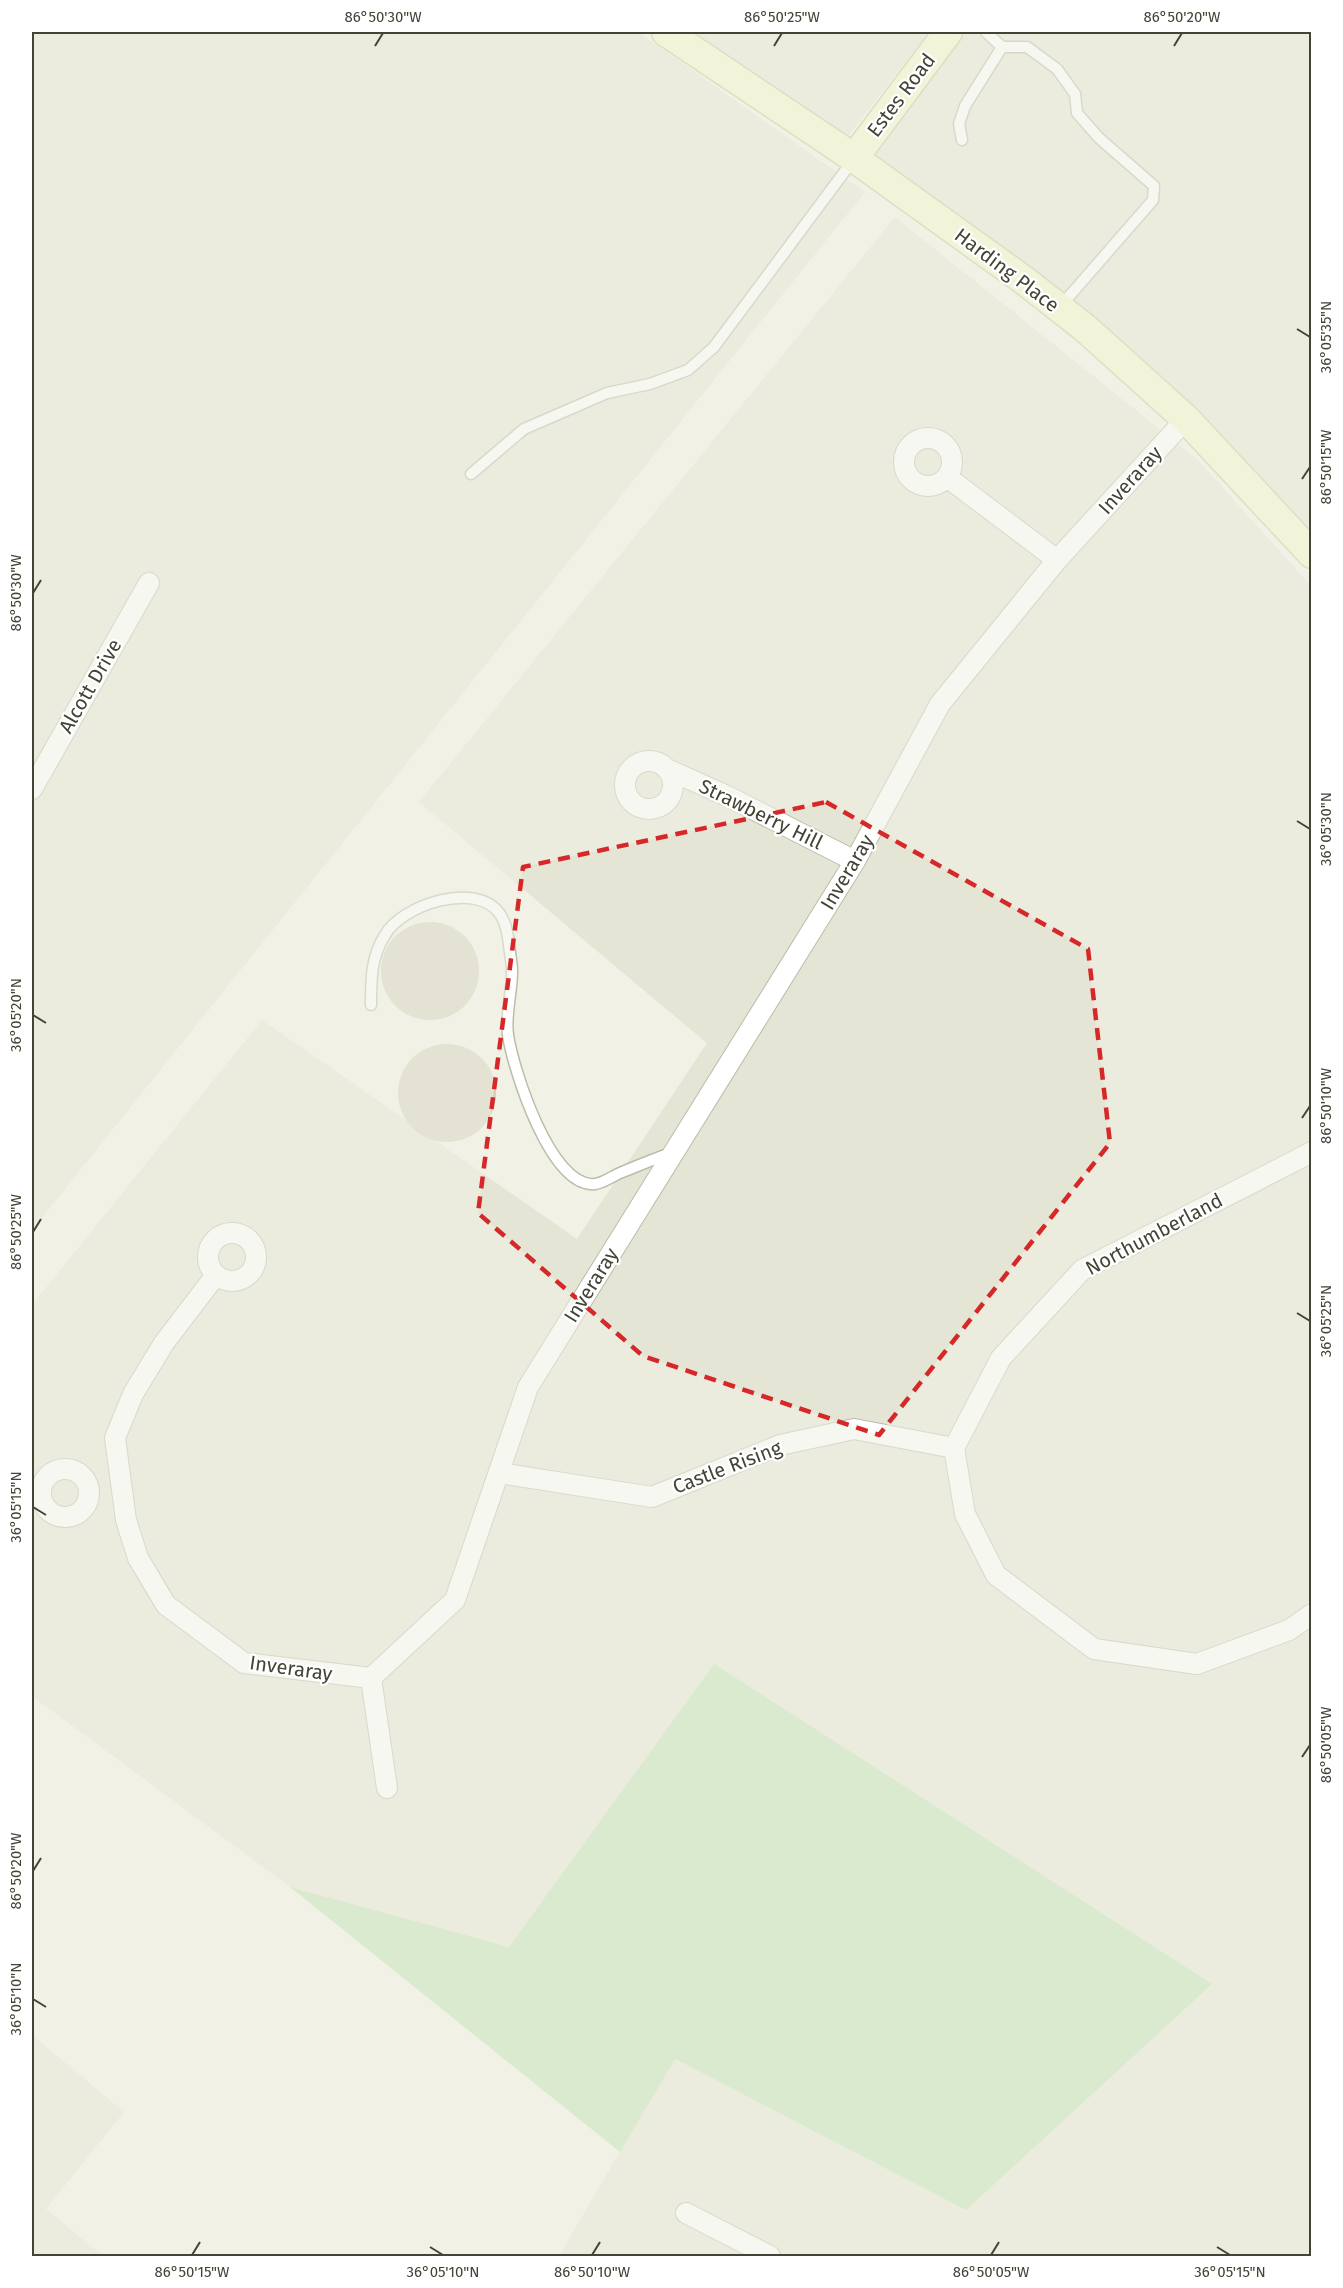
<svg xmlns="http://www.w3.org/2000/svg" width="1343" height="2288" viewBox="0 0 1343 2288" font-family="'Fira Sans',sans-serif">
<style>
.residential{fill:#e4e5d5}
.green{fill:#bde2b3}
.building{fill:#d2d0bd}
.lines{fill:none;stroke-linecap:round;stroke-linejoin:round}
.service-casing{stroke:#bcbcaa;stroke-width:13}
.minor-casing{stroke:#bcbcaa;stroke-width:22}
.secondary-casing{stroke:#c6c998;stroke-width:31}
.service{stroke:#fff;stroke-width:10}
.minor{stroke:#fff;stroke-width:20}
.secondary{stroke:#f4f9c9;stroke-width:28}
.marked{fill:none;stroke:#d62828;stroke-width:4.5;stroke-dasharray:12 8;stroke-linejoin:round}
.ticks{fill:none;stroke:#434336;stroke-width:2}
.labels{text-anchor:middle;dominant-baseline:central;stroke-width:4.5;stroke-linejoin:round;paint-order:stroke}
.street-label{font-size:20px;fill:#434336;stroke:#fff}
.neatline{fill:none;stroke:#434336;stroke-width:2}
.ticks-label{font-size:15px;text-anchor:middle;fill:#434336}
</style>
<rect width="100%" height="100%" fill="#f1f1e6"/>
<path class="residential" d="M32 32H638L865 192 32 1230Z
M681 32H929L844 141Z
M962 32H1311V542L876 162 879 140Z
M895 217 1197 459 1311 586V2256H559L674 2059 966 2210 714 1664 509 1948 290 1887 32 1696V1305L262 1020 577 1239 707 1043 419 802Z
M32 2035 124 2112 46 2209 103 2256H32Z"/>
<path class="green" d="M714 1664 1212 1984 966 2210 675 2059 620 2152 290 1887 509 1947Z"/>
<path class="building" d="M381 971a49 49 0 1 1 98 0a49 49 0 1 1-98 0Z
M398 1093a49 49 0 1 1 98 0a49 49 0 1 1-98 0Z"/>
<g class="lines">
<defs>
<path id="service" d="M986 32 1002 47H1027L1057 69 1075 94 1077 113 1099 138 1154 186 1153 200 1059 308
M962 140 959 124 965 106 1002 47
M471 474 524 429 607 393 650 384 688 370 714 347 854 159
M371 1005C371 979 371 957 385 935 402 905 476 880 500 914 506 923 508 934 509 945 510 954 512 963 512 972 512 992 505 1015 508 1035 513 1069 551 1189 595 1184 603 1183 613 1176 620 1173 637 1166 654 1159 671 1153"/>
<path id="minor" d="M904 462a24 24 0 1 1 48 0a24 24 0 1 1-48 0Z
M947 477 1057 560
M625 785a24 24 0 1 1 48 0a24 24 0 1 1-48 0Z
M667 769 727 796 855 861
M32 789 149 583
M1312 1152 1082 1270 1001 1358 954 1448 965 1514 996 1575 1094 1649 1197 1664 1289 1630 1312 1614
M208 1257a24 24 0 1 1 48 0a24 24 0 1 1-48 0Z
M216 1275 164 1343 133 1394 115 1438 126 1520 138 1558 166 1605 244 1663 371 1678 455 1600 528 1387 855 861 940 704 1057 560 1186 419
M41 1493a24 24 0 1 1 48 0a24 24 0 1 1-48 0Z
M500 1473 652 1497 780 1445 854 1429 954 1448
M371 1678 387 1788
M686 2213 770 2256"/>
<path id="secondary" d="M666 32 854 158 1025 281 1085 328 1186 419 1312 554
M854 158 948 32"/>
</defs>
<use href="#service" class="service-casing"/>
<use href="#minor" class="minor-casing"/>
<use href="#secondary" class="secondary-casing"/>
<use href="#service" class="service"/>
<use href="#minor" class="minor"/>
<use href="#secondary" class="secondary"/>
</g>
<path d="M0 0H1343V2288H0ZM826 802 1088 949 1110 1143 879 1435 643 1356 478 1213 523 867Z" fill="#f1f1e6" fill-opacity=".55" fill-rule="evenodd"/>
<path class="marked" d="M826 802 1088 949 1110 1143 879 1435 643 1356 478 1213 523 867Z"/>
<path class="ticks" d="M375 46 383 33M774 46 782 33M1174 46 1182 33M1297 329 1310 337M1302 479 1310 467M33 593 41 580M1297 821 1310 829M33 1015 46 1023M1302 1118 1310 1106M33 1232 41 1219M1297 1313 1310 1321M33 1507 46 1515M1302 1757 1310 1745M33 1871 41 1858M33 1999 46 2007M430 2247 443 2255M1217 2247 1230 2255M192 2255 200 2242M592 2255 600 2242M991 2255 999 2242"/>
<g class="labels">
<g class="street-label">
<text transform="translate(901 95) rotate(-53)">Estes Road</text>
<text transform="translate(1007 270) rotate(37)">Harding Place</text>
<text transform="translate(1130 480) rotate(-48)">Inveraray</text>
<text transform="translate(90 686) rotate(-60)">Alcott Drive</text>
<text transform="translate(761 814) rotate(26)">Strawberry Hill</text>
<text transform="translate(847 872) rotate(-59)">Inveraray</text>
<text transform="translate(1154 1234) rotate(-28)">Northumberland</text>
<text transform="translate(591 1285) rotate(-58)">Inveraray</text>
<text transform="translate(727 1467) rotate(-21)">Castle Rising</text>
<text transform="translate(291 1668) rotate(8)">Inveraray</text>
</g>
</g>
<rect width="1343" height="2288" fill="none" stroke="#ffffff" stroke-width="66"/>
<rect x="33" y="33" width="1277" height="2222" class="neatline"/>
<g class="ticks-label">
<text x="383" y="22">86°50'30"W</text>
<text x="782" y="22">86°50'25"W</text>
<text x="1182" y="22">86°50'20"W</text>
<text transform="translate(1326 337) rotate(-90)" y="5">36°05'35"N</text>
<text transform="translate(1326 467) rotate(-90)" y="5">86°50'15"W</text>
<text transform="translate(16 593) rotate(-90)" y="5">86°50'30"W</text>
<text transform="translate(1326 829) rotate(-90)" y="5">36°05'30"N</text>
<text transform="translate(16 1015) rotate(-90)" y="5">36°05'20"N</text>
<text transform="translate(1326 1106) rotate(-90)" y="5">86°50'10"W</text>
<text transform="translate(16 1232) rotate(-90)" y="5">86°50'25"W</text>
<text transform="translate(1326 1321) rotate(-90)" y="5">36°05'25"N</text>
<text transform="translate(16 1507) rotate(-90)" y="5">36°05'15"N</text>
<text transform="translate(1326 1745) rotate(-90)" y="5">86°50'05"W</text>
<text transform="translate(16 1871) rotate(-90)" y="5">86°50'20"W</text>
<text transform="translate(16 1999) rotate(-90)" y="5">36°05'10"N</text>
<text x="192" y="2277">86°50'15"W</text>
<text x="443" y="2277">36°05'10"N</text>
<text x="592" y="2277">86°50'10"W</text>
<text x="991" y="2277">86°50'05"W</text>
<text x="1230" y="2277">36°05'15"N</text>
</g>
</svg>
